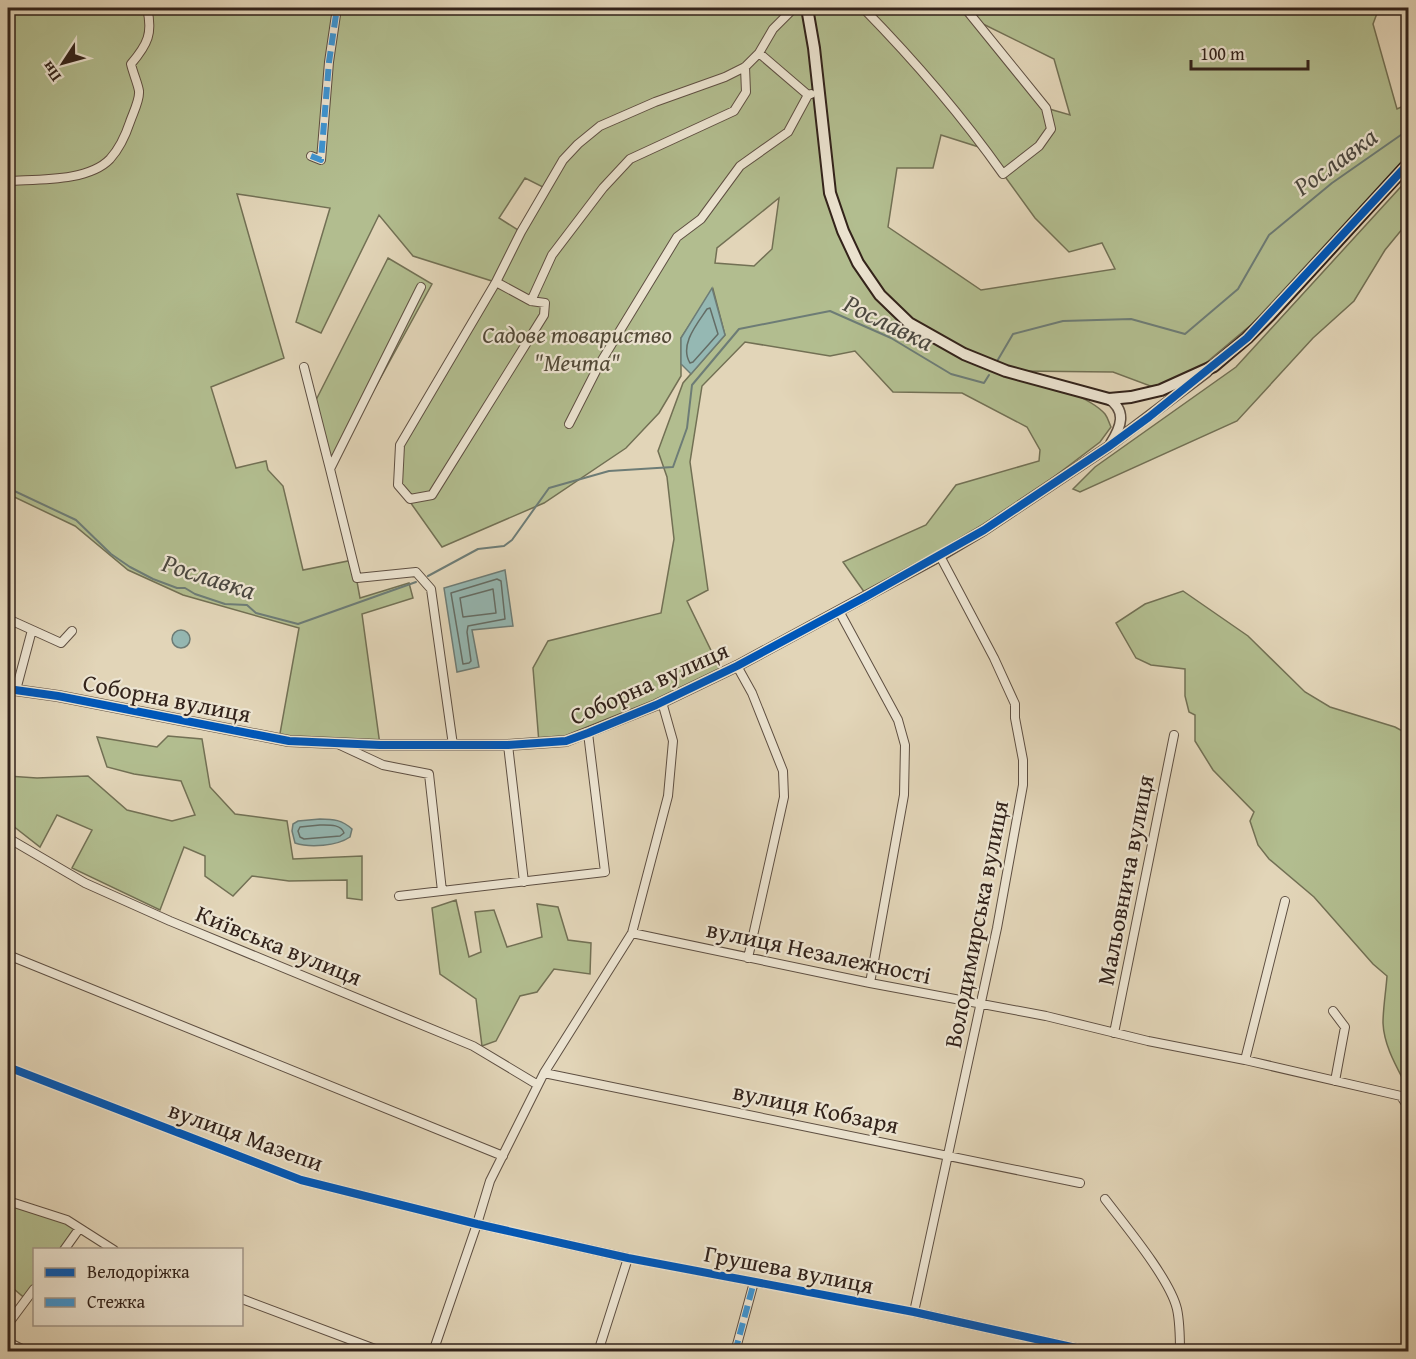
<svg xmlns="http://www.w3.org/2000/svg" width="1416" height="1359" viewBox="0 0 1416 1359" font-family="'Gentium Book Plus',serif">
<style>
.green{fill:#b2bd8f;stroke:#727054;stroke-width:1.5;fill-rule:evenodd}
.water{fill:#95b8b3;stroke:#6d7c76;stroke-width:1.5}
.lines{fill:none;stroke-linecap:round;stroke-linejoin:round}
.shore{stroke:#646d66;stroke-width:1.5}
.stream{stroke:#6d7c76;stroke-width:2}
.minor-casing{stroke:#5e4f42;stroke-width:10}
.tertiary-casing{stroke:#5e4f42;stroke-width:12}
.secondary-casing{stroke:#32221a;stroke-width:14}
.minor{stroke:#ece4d1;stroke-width:8}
.tertiary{stroke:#ece4d1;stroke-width:9}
.secondary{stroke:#ece4d1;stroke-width:10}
.quiet{stroke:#3d95d4;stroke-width:6;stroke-dasharray:12 6;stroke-linecap:butt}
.cycleway-casing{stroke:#ece4d1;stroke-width:11}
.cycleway{stroke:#0057b8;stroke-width:8}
.labels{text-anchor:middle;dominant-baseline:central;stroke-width:4.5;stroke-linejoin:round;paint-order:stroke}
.park-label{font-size:24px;font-style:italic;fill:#524937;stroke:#ece4d1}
.street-label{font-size:24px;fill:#32221a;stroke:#ece4d1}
.water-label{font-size:26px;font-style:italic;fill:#4b4840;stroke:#ece4d1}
</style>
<rect width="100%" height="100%" fill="#e2d5b8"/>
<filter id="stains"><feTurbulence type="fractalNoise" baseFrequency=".00333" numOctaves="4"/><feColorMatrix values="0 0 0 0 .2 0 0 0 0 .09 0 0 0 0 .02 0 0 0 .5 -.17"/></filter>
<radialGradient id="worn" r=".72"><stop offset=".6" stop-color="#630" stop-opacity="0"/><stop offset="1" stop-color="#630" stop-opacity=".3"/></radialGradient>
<path class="green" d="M8 8H1379L1373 24 1397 109 1408 104V155L1252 324 1188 378 1161 390 1113 372 1009 371C1034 379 1089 395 1105 414 1108 418 1109 423 1111 427L1100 442 984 530 867 596 843 562 926 525 956 485 1039 461 1040 450 1027 427 962 393 893 392 855 351 830 356 745 342 702 386 690 462 708 590 687 601 722 673 588 733 539 743 533 668 548 641 661 613 674 539 667 477 658 451 683 383 725 335 713 289 681 338V376L659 413 626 448 544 503 442 547 398 485 400 445 495 282 413 256 379 215 321 333 296 322 330 208 237 194 284 358 211 387 236 468 266 461 268 470 283 486 303 570 353 560 360 598 409 583 413 598 362 614 380 745 279 739 299 628 183 595 128 570 75 526 8 494ZM977 21 1054 59 1070 115 1046 108ZM941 135 985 149 1035 218 1069 252 1102 243 1115 269 981 290 888 227 897 168H933ZM525 178 545 188 521 232 499 218ZM779 198 772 249 754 266 715 263 717 248Z
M1408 179V222L1385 250 1354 301 1313 338 1237 421 1080 492 1073 489 1095 467 1236 367Z
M388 258 432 284 330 470 316 400Z
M1183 591 1248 636 1305 692 1330 707 1395 727 1408 734V1089C1398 1069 1384 1047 1383 1023 1383 1008 1386 991 1387 976L1373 964 1314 897 1269 859 1258 845 1250 821 1254 812 1213 770 1195 741V715L1189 712 1185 696V669L1151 665 1136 658 1116 623 1145 604Z
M168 736 202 739 210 787 235 814 287 821 293 859 362 856V900L347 898V880L289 881 252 876 233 896 205 876V856L184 847 160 910 72 868 92 830 57 815 40 847 8 822V776L37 778 88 776 127 810 172 821 195 815 181 781 134 774 107 767 97 737 157 747Z
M456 900 469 957 481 952 475 912 494 910 507 947 542 937 537 904 558 907 568 940 591 943 590 974 554 969 537 992 520 996 496 1041 482 1046 476 999 440 974 432 908Z
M8 1201 43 1212 79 1229 64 1249 34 1250V1289L27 1300 8 1284Z"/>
<path class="water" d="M712 288 725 335 691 374 681 364V338Z
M505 570 513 626 472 630 479 667 457 672 444 588Z
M172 639a9 9 0 1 1 18 0a9 9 0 1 1-18 0Z
M320 819C334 819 342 820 352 829L350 837C337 846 310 848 295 843L292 831 293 824 298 821Z"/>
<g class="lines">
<path class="shore" d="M710 308 718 334 693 362 690 363C679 345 697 324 707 309Z
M497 579 501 581 505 619 468 626 467 632 471 661 469 663 463 664 451 593Z
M493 589 496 613 463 617 460 598Z
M320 825C329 825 341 824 344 833L340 836 304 839 300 837 298 831 300 827Z"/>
<path class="stream" d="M996 363 1013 334 1063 321 1131 319 1185 334 1238 289 1269 235 1332 183 1408 130
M8 488 76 520 111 554 130 567 153 579 177 588H185L195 594 225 604 247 605 256 613 298 624 416 582
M428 576 478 549 504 546 512 540 549 488 609 471 673 467 687 428 692 385 739 329 830 311 891 338 951 374 984 383 989 375"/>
<defs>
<path id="minor" d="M863 8C913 59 962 116 1003 174L1039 146 1051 129 1046 108 965 8
M759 53 808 95 811 94
M311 156 321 160 329 62 337 8
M8 181C37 179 88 182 110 159 119 149 126 134 130 122 133 113 140 100 139 91 138 84 133 73 131 64 148 44 153 33 147 8
M496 282 531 301 545 303 544 315 432 495 410 499 398 485 400 445 496 282 521 232 563 160 578 144 600 126 655 102 725 77 745 67 759 53 773 29 794 8
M421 287 330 469 357 578 416 572 431 589 453 745
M531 301 552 255 603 188 630 159 734 111 746 92 745 67
M304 367 330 469
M569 424 599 365 677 237 701 219 740 166 788 132 808 95
M839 611 898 720 905 745 904 795 870 983
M8 619 61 643 72 631
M737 666 752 693 783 771 784 797 748 958
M16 690 32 630
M340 745 383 765 429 774 442 891
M508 745 524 882
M8 838 85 883 170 921 473 1046 538 1085
M399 896 605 872 588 733
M632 933 870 983 1046 1016 1148 1041 1245 1060 1401 1096 1408 1107
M8 955 503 1156
M1333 1011 1345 1027 1335 1081
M1114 1033 1174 735
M1245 1060 1285 901
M8 1067 301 1180 477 1224 628 1258 914 1312 1094 1352
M544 1073 1080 1183
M1105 1199C1124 1224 1170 1279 1177 1309 1180 1323 1180 1338 1180 1352
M8 1201 67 1220 114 1250
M64 1250 79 1229
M242 1299 383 1352
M914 1312 997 928 1023 785V760L1015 718V704L994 658 940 556
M8 1324 34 1289
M8 1342 28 1352
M433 1352 477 1224 490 1181 544 1073 632 933 668 796 673 741 662 702
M598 1352 628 1258
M735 1352 754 1282"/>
<path id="tertiary" d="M1109 399C1127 411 1121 427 1111 443
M8 689 58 696 289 741 380 745H508L566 741 656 705 737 666 940 556 984 530 1108 447 1207 372"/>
<path id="secondary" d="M807 8 814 48 830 193 843 231 858 263 880 295 909 323 964 354 1006 371 1109 399 1131 397 1161 390 1214 366 1247 338 1270 315 1408 164"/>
</defs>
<use href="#minor" class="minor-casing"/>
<use href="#tertiary" class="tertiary-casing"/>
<use href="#secondary" class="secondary-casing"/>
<use href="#minor" class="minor"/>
<use href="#tertiary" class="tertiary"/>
<use href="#secondary" class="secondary"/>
<path class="quiet" d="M311 156 321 160 329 62 337 8
M735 1352 754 1282"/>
<defs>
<path id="cycleway" d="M8 689 58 696 289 741 380 745H508L566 741 588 733 656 705 737 666 867 596 984 530 1108 447 1149 417 1247 338 1408 164
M8 1067 301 1180 477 1224 628 1258 914 1312 1094 1352"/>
</defs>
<use href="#cycleway" class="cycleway-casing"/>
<use href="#cycleway" class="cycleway"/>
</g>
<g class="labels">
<g class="park-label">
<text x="577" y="334">Садове товариство<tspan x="577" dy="28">"Мечта"</tspan></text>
</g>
<g class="street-label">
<text transform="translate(649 683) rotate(-24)">Соборна вулиця</text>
<text transform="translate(167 698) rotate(11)">Соборна вулиця</text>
<text transform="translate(1125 880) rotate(-79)">Мальовнича вулиця</text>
<text transform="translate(976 924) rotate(-79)">Володимирська вулиця</text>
<text transform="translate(279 945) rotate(22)">Київська вулиця</text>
<text transform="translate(819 952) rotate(12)">вулиця Незалежності</text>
<text transform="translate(816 1108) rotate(12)">вулиця Кобзаря</text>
<text transform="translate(246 1136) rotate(20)">вулиця Мазепи</text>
<text transform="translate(789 1269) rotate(11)">Грушева вулиця</text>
</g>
<g class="water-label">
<text transform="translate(1335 161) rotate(-36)">Рославка</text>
<text transform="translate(889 322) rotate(26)">Рославка</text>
<text transform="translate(209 576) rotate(18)">Рославка</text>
</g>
</g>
<rect width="1416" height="1359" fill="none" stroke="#e2d5b8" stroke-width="30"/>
<rect x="9" y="9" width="1398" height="1341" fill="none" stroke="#32221a" stroke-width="3"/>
<rect x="15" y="15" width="1386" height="1329" fill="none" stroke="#32221a" stroke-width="1.5"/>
<rect x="33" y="1248" width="210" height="78" fill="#ece4d1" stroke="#a29688" stroke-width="1.5"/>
<rect x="45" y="1268" width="30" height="9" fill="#0057b8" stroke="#a29688" stroke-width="1.5"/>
<text x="87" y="1278" font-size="18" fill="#32221a">Велодоріжка</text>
<rect x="45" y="1298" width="30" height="9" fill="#3d95d4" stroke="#a29688" stroke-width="1.5"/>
<text x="87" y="1308" font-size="18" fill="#32221a">Стежка</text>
<g transform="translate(63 63) rotate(234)" stroke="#ece4d1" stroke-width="4.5" paint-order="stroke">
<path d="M0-4.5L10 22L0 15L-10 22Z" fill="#32221a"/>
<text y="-9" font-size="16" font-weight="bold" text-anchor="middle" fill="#32221a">Пн</text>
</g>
<path d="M1191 60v9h117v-9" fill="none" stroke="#32221a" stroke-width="3"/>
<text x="1200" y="60" font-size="18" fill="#32221a" stroke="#ece4d1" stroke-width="4.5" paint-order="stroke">100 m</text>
<rect width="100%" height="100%" filter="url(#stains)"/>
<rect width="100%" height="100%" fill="url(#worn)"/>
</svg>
